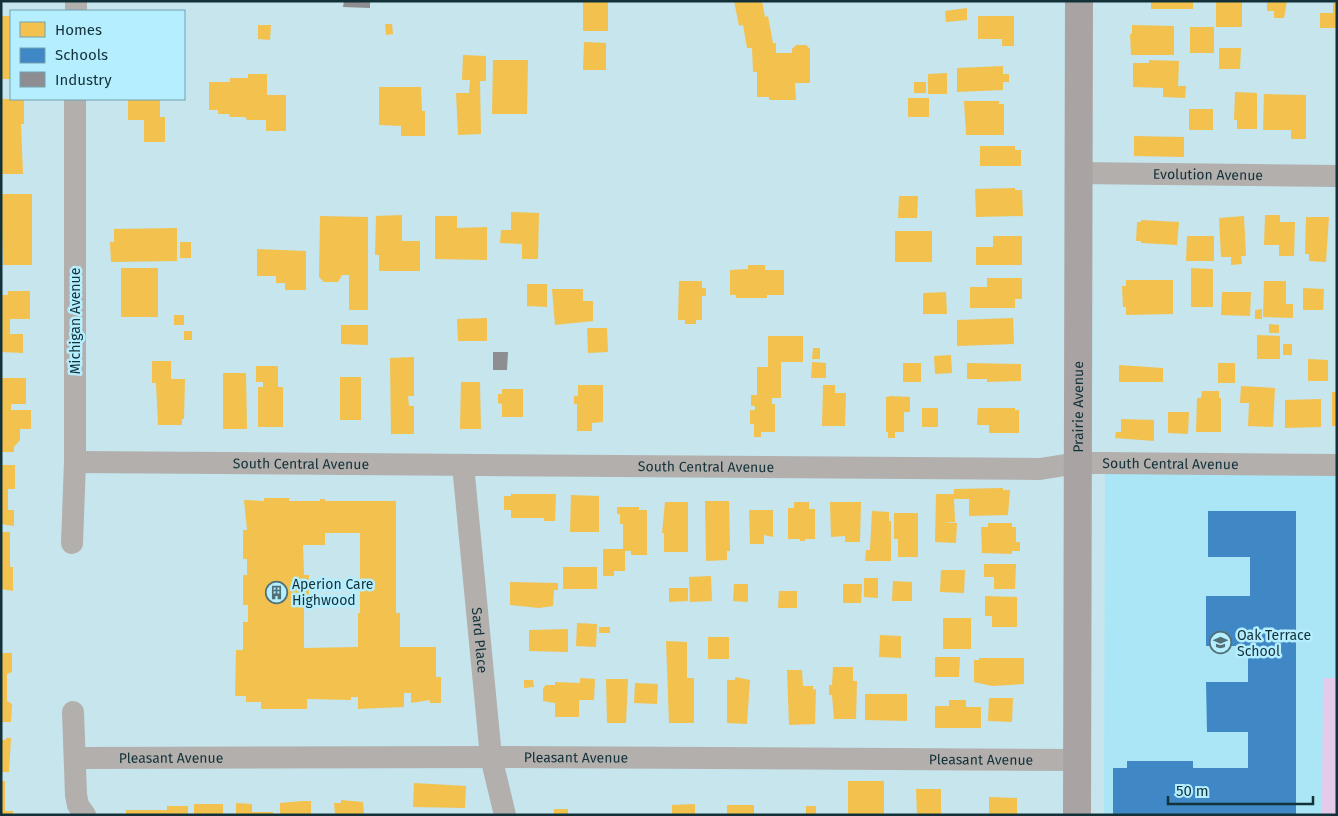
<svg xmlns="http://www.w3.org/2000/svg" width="1338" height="816" viewBox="0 0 1338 816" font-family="'Fira Sans',sans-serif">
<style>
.built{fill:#aae6f5}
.green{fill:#e5caeb}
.homes{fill:#f2c14e;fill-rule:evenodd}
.schools{fill:#3f88c5}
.industry{fill:#8d8d92}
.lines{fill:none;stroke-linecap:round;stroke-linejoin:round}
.street{stroke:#b2afad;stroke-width:22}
.secondary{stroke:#a9a4a3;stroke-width:28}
.labels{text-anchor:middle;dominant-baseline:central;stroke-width:5;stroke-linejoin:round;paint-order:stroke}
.street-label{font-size:14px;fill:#133139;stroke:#b5eefe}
.poi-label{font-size:14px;fill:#133139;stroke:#b5eefe;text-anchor:start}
</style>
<rect width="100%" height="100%" fill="#c6e5ed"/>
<path class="built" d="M1105 470 1337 471V815H1104Z"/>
<path class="green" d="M1323 678H1337V815H1322Z"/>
<path class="homes" d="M734 1H762L765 17 768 16 773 43H776V53H792V49L796 45H806L810 49V83H795L796 100H769V97H757V72H753L752 48H747L743 25 739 26Z
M1151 1H1193V9H1151Z
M1216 1H1242V27H1216Z
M1267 1H1287L1284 18H1274V11H1267Z
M583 2H608V31H583Z
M1333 3H1337V28H1320V13H1333Z
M967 8V20L946 22 945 11Z
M1 16H11V79H1Z
M978 16H1014V46H1002V39H978Z
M385 24H392L393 34 386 35Z
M258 25H271L270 40 258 39Z
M1132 25 1174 26V55H1131L1130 34H1132Z
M1190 27H1214V53H1190Z
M584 42 606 43V70H583Z
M1219 48H1241L1240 69H1219Z
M463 55 486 56V81H480L481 134 458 135 456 93H469L470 80H462Z
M493 60H528L527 114H492Z
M1149 60 1179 61 1178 86H1186L1185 98 1163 97V88L1133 87V63H1149Z
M1003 66V74H1009V82H1003V90L957 92V68Z
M947 73V94H928V74Z
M248 74H267V95H286V131H266V120H247L245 117H230L229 114H218V110H209V82H230V78H248Z
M914 82H926V93H914Z
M379 87H421L422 111H425V136H401V126L379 125Z
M1235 92 1257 93V129H1237V120H1234Z
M1264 94 1306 95V139H1291V130H1263Z
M908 98H929V117H908Z
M1 99H24V124H21L23 174H1Z
M128 99H160V117H165V142H144V120H128Z
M964 101H999V104H1004V135H966Z
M1189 109H1213V130H1189Z
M1134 136 1184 137V157L1134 156Z
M980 146H1015V150H1021V166H980Z
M1015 188V190H1022L1023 216 976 217 975 189Z
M1 194H32V265H3Z
M899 196H918L917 218H898Z
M511 212 539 213 538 259H522V244L500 243 501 230H511Z
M402 215V241H420V271H379V255H375L376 216Z
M1265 215H1280V222H1295L1294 256H1279V245H1264Z
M320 216 368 217V310H349V275H342L338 282H324L319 277Z
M435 216H457V228L487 227V260L435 259Z
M1244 216 1246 256H1241L1242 264 1231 265V257H1221L1219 218Z
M1306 217H1329L1326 262 1309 261V254H1305Z
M1141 220 1179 222 1177 245 1141 243V241H1136L1137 222H1141Z
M177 228V261L111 262 110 242H114V229Z
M895 231H932V262H895Z
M993 236H1022V265H976V247H993Z
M1187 236H1214V261H1186Z
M180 242H191V258H180Z
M257 249 306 251V290H285V283H276V276H257Z
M748 265H765V270H784V295H767V298H736V295H730V270L748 269Z
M121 268H158V317H121Z
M1191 268 1213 269V307H1191Z
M987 278H1022V299H1015V308H970V287H987Z
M1126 280H1173V314L1126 315V307H1123L1122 286H1126Z
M679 281H702V288H706V296H702V320H696V324H685V320H678Z
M1264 281H1286V304H1293V318L1263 317Z
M527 284H547V307L527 306Z
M1303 288 1324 289 1323 310H1303Z
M552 289H583V301H593V321L555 325Z
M8 291H30V319H10V334H23V353L1 352V295H8Z
M946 292 947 314H923V293Z
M1222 292H1251L1250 316 1221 315Z
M1262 309V319H1255V310Z
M174 315H184V325H174Z
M487 318V341H458L457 319Z
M1013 318 1014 344 957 346V320Z
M1269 324 1279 325V333H1269Z
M341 325H368V345L341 344Z
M587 328H607L608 352 588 353Z
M184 331H192V340H184Z
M1257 335 1280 336V359H1257Z
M768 336H803V362H781V398H772V404H775V432H761V437H754V424H750V410H755V406H751V395H757V367H768Z
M1283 344H1292V355H1283Z
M813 348H820V359H812Z
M951 355 952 373 935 374 934 356Z
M414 357V396H408L409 406H414V434H391L390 358Z
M1308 359 1328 360V381H1308Z
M152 361H171V379H185L184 419H182V425H158L156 383H152Z
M812 362 826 363V378H811Z
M903 363H921V382H903Z
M967 363 1021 364V381L987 382V379H967Z
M1218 363H1235V383H1218Z
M1119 365 1163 368V382H1119Z
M256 366H278V387H283V427H258V387H263V382H256Z
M223 373H246L247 429H223Z
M340 377H361V420H340Z
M1 378H26V404H11V410H31V429H20V440L14 447V452H1Z
M461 382H480L481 429H460Z
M578 385H603V422L592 423V431H577V404H574V396H578Z
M823 385H835V393H846L845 426H822Z
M1241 386 1275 388 1273 427 1248 426 1249 403H1240Z
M502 389H523V417H502V404L498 403V394H502Z
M1202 391H1219V398H1221V432H1196L1197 398H1201Z
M1332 392H1337V426H1332Z
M891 396 910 397V412H904V432H895V438H888V432H886V397Z
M1321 399V427L1285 428V400Z
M922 408H938V427H922Z
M978 408H1015V410H1019V433H989V425H977Z
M1168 412H1189L1188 434 1168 433Z
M1121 419 1154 420V441L1115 438 1116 432H1121Z
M1 465H15V489H8V510H14V526L1 524Z
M1003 488V490H1010L1008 515 969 516V499H954L955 522 941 523H957L956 543 935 542 936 494H954V489Z
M511 494H556L555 521H544V518H511V510H504V496H511Z
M571 495 599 496V532H570Z
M264 498H289V501H320V499H325V501H396V613H400V647H436V677H441V703H430V700L411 703V693H404V707L358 709V697H351V700L307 699V709H261V702H246V696H235L236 650H243V622H248V605H243V575H247V559H243V530H247L244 500 264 501ZM325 533H360V613H358V647L304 648V605H309V575H304L303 545H325Z
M705 501H729L730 551H727V560L706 561Z
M665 502H688V552H664V533H662Z
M794 502H809V509H815V539H805V541H800V539H788V508H794Z
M830 502H861L860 542H845V536L831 537Z
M617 507H639V510H647V555H631V551H625V571H614V576H603V549H623V524H620V514H617Z
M749 510H773V537L764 535V544H750Z
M872 511 889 512V521H891V561H865L866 550H870Z
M894 513H918V557H898V539H894Z
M988 523H1012V527H1016V542H1020V551H1012V554L982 553 981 527H988Z
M1 532H10V567H13V591L1 589Z
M984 564H1016L1015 589H994V577H984Z
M563 567H597V589H563Z
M941 570H965L964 593 940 592Z
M711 576 712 601 690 602 689 577Z
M864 578H878V598L864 597Z
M893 581 912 582V601H892Z
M510 582 558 583V590H554L553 606 539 608 510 605Z
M734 584H748V602L733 601Z
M843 584H862L861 603H843Z
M669 588H688V601L669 602Z
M779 591H797V608H778Z
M985 596 1017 597V627H992V616H985Z
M943 618H971V649H943Z
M577 623 597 624 596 647 576 646Z
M599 627H610V633H599Z
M568 629V652L529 651V630Z
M880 635 901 636V658L879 657Z
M708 637H729V659H708Z
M666 641 687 642V678H694V723H669Z
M1 653H12V672L7 674V701L12 704 11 722H1Z
M935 657H960L959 677H935Z
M979 658H1024V684L992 686 974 682V660H979Z
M833 667H853V681H857L856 719H834L832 695H829V685H832Z
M787 670H802L803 686H813V690L816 689 815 724 789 725Z
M735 677 750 680 747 724 727 723V680H735Z
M580 678 595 679 594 700H579V717H555V703L543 701V688L546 685H555V682L580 683Z
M606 679H628L626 723H607Z
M524 680H533L534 687 524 688Z
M635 683 658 684 657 704 634 703Z
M865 694H907V721L865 720Z
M989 698H1013L1012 722 988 721Z
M949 700H966V707H981V728H935V706H949Z
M6 738H11L9 772H1V740H6Z
M1 781H5V811H13V815H1Z
M848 781H884V815H848Z
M414 783 466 786 465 808 413 807Z
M916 789H941V815H917Z
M989 797 1017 798V815H989Z
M341 800 363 802 364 815H335L334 803H341Z
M302 801H311V815H280V803Z
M236 803 252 804V812H273V815H236Z
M194 804H223V815H194Z
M695 804V815H672V805Z
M727 805H754V815H727Z
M167 806H188V812L187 815H126V810H167Z
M806 806H816V815H806Z
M554 809H568V815H554Z"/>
<path class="schools" d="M1208 511H1296V815H1113V768H1127V761H1193V768H1248V732H1207L1206 682H1248V646H1206V596H1250V557H1208Z"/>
<path class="industry" d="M344 1H370V8L343 7Z
M493 352H508L507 370H493Z"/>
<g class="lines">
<g class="street">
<path d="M76 11V1"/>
<path id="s1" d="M1078 173 1337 176"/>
<path id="s2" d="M75 462 1040 469 1078 463H1100L1337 465"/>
<path id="s3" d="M463 465 491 757 505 815"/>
<path d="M72 543 75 462V99"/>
<path d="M73 712 76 795 78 805 85 815"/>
<path id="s4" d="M76 758 505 757 1077 760"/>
</g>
<path class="secondary" id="s5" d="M1077 815 1079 1"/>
</g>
<defs>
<symbol id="building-ring" viewBox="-11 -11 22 22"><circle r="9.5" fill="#b5eefe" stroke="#527078" stroke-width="1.5"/><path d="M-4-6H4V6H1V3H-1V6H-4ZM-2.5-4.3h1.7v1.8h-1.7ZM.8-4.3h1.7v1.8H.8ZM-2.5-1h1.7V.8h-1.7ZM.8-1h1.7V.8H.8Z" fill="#527078"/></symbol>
<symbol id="school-ring" viewBox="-11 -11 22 22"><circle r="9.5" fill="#b5eefe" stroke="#527078" stroke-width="1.5"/><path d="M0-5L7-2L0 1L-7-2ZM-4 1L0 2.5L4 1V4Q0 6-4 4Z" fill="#527078"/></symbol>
</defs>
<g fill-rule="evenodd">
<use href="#building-ring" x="264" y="580" width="25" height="25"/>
<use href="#school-ring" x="1208" y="630" width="25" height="25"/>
</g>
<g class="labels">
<g class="street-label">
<text stroke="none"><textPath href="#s1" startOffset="130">Evolution Avenue</textPath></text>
<text transform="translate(75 321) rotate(-90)">Michigan Avenue</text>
<text stroke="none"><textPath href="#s5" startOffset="408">Prairie Avenue</textPath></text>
<text stroke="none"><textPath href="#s2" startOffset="1096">South Central Avenue</textPath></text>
<text stroke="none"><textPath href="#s2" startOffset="226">South Central Avenue</textPath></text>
<text stroke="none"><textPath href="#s2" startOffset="631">South Central Avenue</textPath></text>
<text stroke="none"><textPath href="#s3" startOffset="176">Sard Place</textPath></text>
<text stroke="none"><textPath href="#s4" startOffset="500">Pleasant Avenue</textPath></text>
<text stroke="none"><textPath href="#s4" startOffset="95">Pleasant Avenue</textPath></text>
<text stroke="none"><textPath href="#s4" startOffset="905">Pleasant Avenue</textPath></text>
</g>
<g class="poi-label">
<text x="292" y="584">Aperion Care<tspan x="292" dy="16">Highwood</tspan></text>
<text x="1237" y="635">Oak Terrace<tspan x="1237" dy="16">School</tspan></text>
</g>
</g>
<rect width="1338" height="816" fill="none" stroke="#133139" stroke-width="5"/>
<rect x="10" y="10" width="175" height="90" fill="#b5eefe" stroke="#74a2af"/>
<rect x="20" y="22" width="25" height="15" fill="#f2c14e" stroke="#74a2af"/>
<text x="55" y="35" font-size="15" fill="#133139">Homes</text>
<rect x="20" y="48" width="25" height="15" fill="#3f88c5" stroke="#74a2af"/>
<text x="55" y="60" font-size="15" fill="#133139">Schools</text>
<rect x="20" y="72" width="25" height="15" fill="#8d8d92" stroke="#74a2af"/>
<text x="55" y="85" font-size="15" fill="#133139">Industry</text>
<path d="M1168 796v8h145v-8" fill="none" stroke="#133139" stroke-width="2.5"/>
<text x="1176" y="796" font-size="15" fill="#133139" stroke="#b5eefe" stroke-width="4" paint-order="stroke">50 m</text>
</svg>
